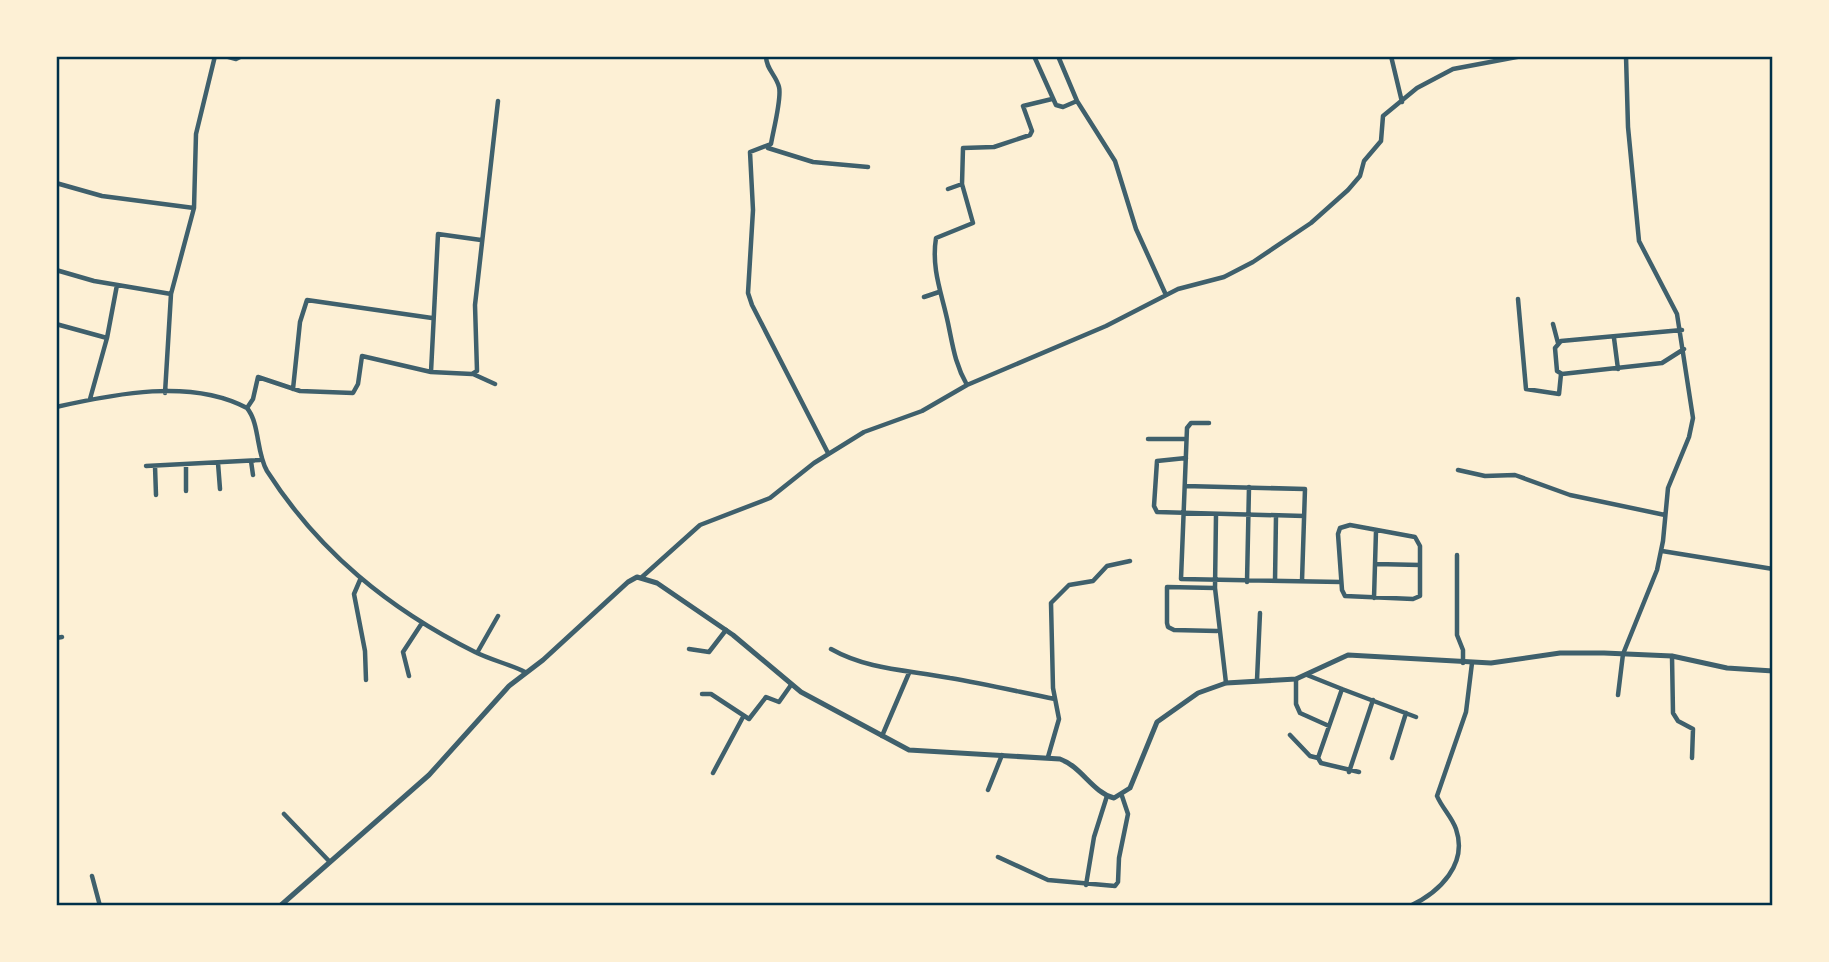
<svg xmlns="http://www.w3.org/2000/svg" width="1829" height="962" viewBox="0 0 1829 962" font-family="Barlow,sans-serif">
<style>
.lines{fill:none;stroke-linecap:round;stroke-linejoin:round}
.minor{stroke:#3f606c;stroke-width:4.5}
.tertiary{stroke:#3f606c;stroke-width:5}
.neatline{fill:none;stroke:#003049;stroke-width:2.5}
</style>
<rect width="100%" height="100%" fill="#fdf0d5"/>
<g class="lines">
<path class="minor" d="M225 56 236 59 242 56
M766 56C766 69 776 75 779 87 782 98 773 131 771 144L750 152 753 210 748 293 752 305 828 453
M1034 56 1056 105 1063 107 1077 101
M1058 56 1077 101 1115 161 1136 229 1166 295
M1391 56 1402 102
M768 148 813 162 868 167
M56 183 102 196 194 208
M962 184 973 223 936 238C931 269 942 294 948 323 953 347 955 364 967 385
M948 189 962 184 963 148 994 147 1030 135 1032 131 1023 106 1052 99
M56 270 94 281 171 294
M924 297 939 292
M1518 299 1526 389 1559 394 1561 374
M56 324 107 338
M1553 324 1558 343
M1682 330 1561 341 1555 348 1557 371 1562 374 1662 363 1684 349
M1614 338 1618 369
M431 372 438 234 481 240
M473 374 495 384
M293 389 300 322 307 300 432 318
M165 393 171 294 194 208 196 134 215 56
M90 399 107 338 117 285
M56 407C114 394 191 378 247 408 260 424 256 452 267 471 319 552 389 609 475 652 491 660 509 664 525 672
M247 408 253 399 258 377 300 391 353 393 358 384 362 356 431 372 472 374 477 371 475 305 498 101
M1209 423H1191L1187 428 1181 579 1341 582
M1148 439H1186
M1186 458 1157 461 1154 506 1157 512 1304 516
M251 461 253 475
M218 463 220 489
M186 465V491
M146 466 260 460
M155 466 156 495
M1458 470 1485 476 1515 475 1570 495 1665 515
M1185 486 1305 489 1302 581
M1216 515 1215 588 1226 683
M1350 525 1415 537 1420 546V596L1413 599 1345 596 1342 590 1338 534 1340 528Z
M1662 551 1773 569
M1457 555V635L1463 650V663
M1376 564 1420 565
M642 577 700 525 770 498 814 463 864 432 922 411 967 385 1106 326 1178 289 1224 277 1253 262 1311 223 1348 190 1360 176 1364 161 1381 141 1383 116 1417 88 1453 69 1522 56
M360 580 354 594 365 651 366 680
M1275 581 1276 516
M1247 582 1249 487
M1215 588 1167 587V623L1168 627 1174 630 1217 631
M1374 598 1376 531
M56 638 62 637
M689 649 709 652 726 630
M831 649C868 670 909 670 950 678 985 684 1020 692 1055 699
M477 653 498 616
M1672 656 1673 713 1678 721 1693 729 1692 758
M1307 675 1342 689
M409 676 403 652 422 623
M1296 679V704L1300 713 1329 726
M1257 680 1260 613
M702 694H711L749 719 766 697 779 702 791 685
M1618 695 1623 654 1657 570 1663 541 1668 488 1689 437 1693 418 1677 314 1639 241 1628 127 1626 56
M1290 735 1310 756 1318 758
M882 736 909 673
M1048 757 1059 719 1053 688 1051 603 1069 585 1093 581 1107 566 1130 561
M1392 758 1406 713
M1349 772 1373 700
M1359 772 1321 763 1318 758 1342 689 1416 717
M713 773 743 717
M988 790 1002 755
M284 814 329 861
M998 857 1048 880 1115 886 1118 882 1119 858 1128 814 1122 796
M92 876 100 906
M1086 885 1094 837 1107 796
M1410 906C1440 892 1468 864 1456 829 1452 817 1442 808 1437 796L1466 712 1472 663"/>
<path class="tertiary" d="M280 906 429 775 509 686 543 660 628 582 637 577 657 583 733 635 801 692 909 750 1060 759C1082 767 1092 792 1114 798L1130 788 1157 722 1198 693 1226 683 1296 679 1348 655 1491 663 1560 653H1604L1672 656 1727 668 1773 671"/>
</g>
<rect width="1829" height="962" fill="none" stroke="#fdf0d5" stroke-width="116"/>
<rect x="58" y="58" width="1713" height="846" class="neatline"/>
</svg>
